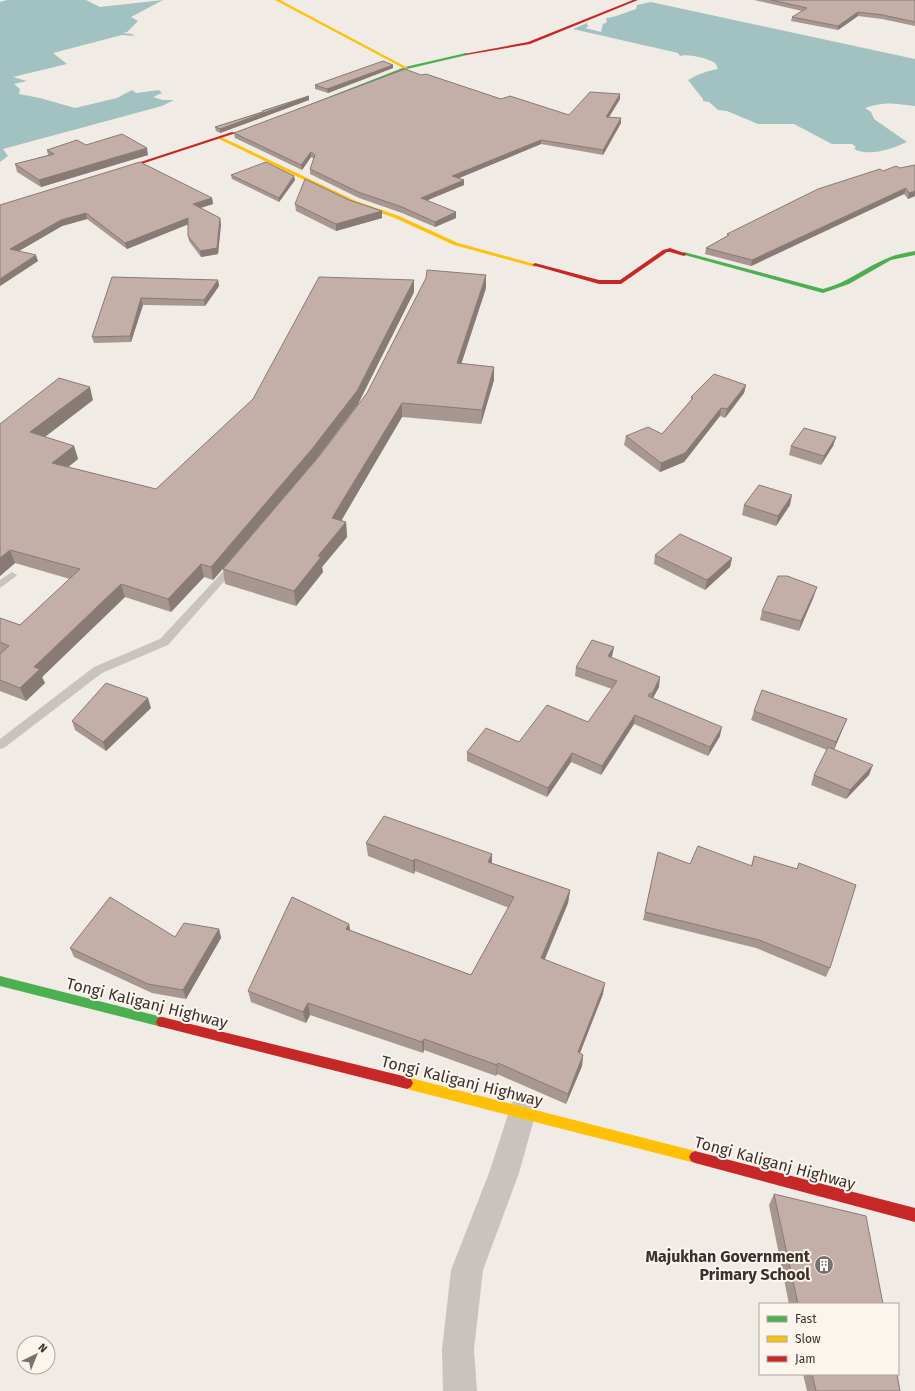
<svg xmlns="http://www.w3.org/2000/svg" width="915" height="1391" viewBox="0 0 915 1391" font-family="'Fira Sans',sans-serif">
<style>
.water{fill:#a1c2c1}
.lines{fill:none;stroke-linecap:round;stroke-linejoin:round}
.lane{fill:#c9c3be;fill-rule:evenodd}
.street{fill:#c9c3be;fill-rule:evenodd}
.fast{fill:#4caf50;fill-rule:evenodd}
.slow{fill:#ffc107;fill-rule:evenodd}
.jam{fill:#c62828;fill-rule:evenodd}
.wall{fill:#a89690}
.shaded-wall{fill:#887a75}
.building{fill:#c3afa7;stroke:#887a75}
.labels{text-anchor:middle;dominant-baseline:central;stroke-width:4;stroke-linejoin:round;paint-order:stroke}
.near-street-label{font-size:16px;fill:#3b302b;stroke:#fbf5ee}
.near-poi-label{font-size:16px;font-weight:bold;fill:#3b302b;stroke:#fbf5ee;text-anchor:end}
</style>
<rect width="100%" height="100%" fill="#f0ebe5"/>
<path class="water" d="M7 0H86L100 7 163 0 131 17 138 21 127 32 123 33 132 34 134 36 122 35 53 53 67 64 13 77 27 81 14 84 20 89 19 94 40 98 75 108 117 98 132 90 136 93 159 90 162 93 153 97 163 100H174L162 106 3 149 8 156 0 162V2Z
M651 2 915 59V106C892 104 888 101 865 108L871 112 874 119 907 142C892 149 869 157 854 149L856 147 852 144H832L794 124H758L727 111 718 110 709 102 703 101V99L688 80C696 75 710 70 718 69 717 68 717 66 716 64 712 59 687 53 680 56L678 53 573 29 587 23 588 27 585 28 601 32 603 24 607 22 606 18C617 17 626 12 636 9L637 5Z"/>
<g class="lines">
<path class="lane" d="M233 563 238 566 236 568 168 645 102 673 4 748 0 749V739L94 667 160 639 230 564Z
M12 572 17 575 15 577 0 588V580Z"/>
<path class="street" d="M522 1098 532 1102 536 1112 519 1173 483 1270 474 1349 477 1391H443L442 1349 451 1270 489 1173 512 1102Z"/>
<path class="fast" d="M466 53 467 55 407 69 302 110 298 109 405 67Z
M915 251V255L891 260 849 284 823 293 681 254 684 252 823 289C847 283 865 267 888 258 896 254 906 253 915 251Z
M0 976 162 1017 166 1018 168 1022 166 1026 162 1027 0 986Z"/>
<path class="slow" d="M275 0H280L408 68 405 69Z
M221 137 356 201 399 216 458 243 538 265 535 267 454 245 395 218 352 203 219 139Z
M407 1077 695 1151 699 1153 701 1157 699 1161 695 1163 407 1089 403 1087 401 1083 403 1079Z"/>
<path class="jam" d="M633 0H638L530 44 466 55 464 54 528 42Z
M232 132 236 133 114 173 110 172Z
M670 248 687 254 684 256 670 252H667L621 284H599L532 265 535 263 599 280H620L663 250Z
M162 1017 407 1077 411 1079 413 1083 411 1087 407 1089 162 1027 158 1026 156 1022 158 1018Z
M695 1151 915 1208V1222L695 1163 691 1161 689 1157 691 1153Z"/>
</g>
<path class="wall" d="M754 0H915V26L882 19 858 16 838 30 791 21 792 17 802 11Z
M393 65V68L328 93 315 89V85Z
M421 75 501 99 569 115 620 99 609 117 621 123 603 155 541 144 459 178 464 185 427 200 456 218 435 227 402 213 359 198 310 174V169L314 159 311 157 302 170 235 138 234 133Z
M309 96V100L220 133 216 131 215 127Z
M86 145 148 155 41 187 17 172 15 164 48 155 47 150Z
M883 171 915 196 908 199 904 194 751 266 705 254 706 248 727 236V234Z
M231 175 295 180 279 202 232 179Z
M212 198 213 204 200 208 221 224 218 254 201 257 189 241 188 236V224L127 249 87 219 62 226 19 251 38 261 0 286V205Z
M349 200 382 211V218L336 231 296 211 295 204Z
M112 277 218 280 219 286 205 306 143 305 131 342 94 343 92 337Z
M414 280V292L358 404 316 460 486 288 461 364 494 367V380L481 424 402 417 341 521 346 522 347 537 322 567 323 572 296 606 225 584 223 569 213 580 204 577 171 612 125 597 42 677 45 683 26 701 0 691V618L20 625 70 579 15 563 0 576V424L93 400 45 437 74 446 78 459 68 467 156 489Z
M746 385 744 393 725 418 720 416 684 462 660 472 624 445 626 436 662 434 691 400V397Z
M836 437 833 446 821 465 789 455 791 446Z
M744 505H790L776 526 742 515Z
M655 555 732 558 730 567 705 590 654 564Z
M814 596 799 631 760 620 762 611Z
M614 647 612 656 611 658 659 687 653 698 720 736 708 756 634 724 601 775 571 762 547 797 467 761V752L519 742 588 722 612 689 575 676 576 667Z
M151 708 106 751 75 730 72 721Z
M754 711 847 719 834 750 869 775 846 799 811 785 814 775 827 750 751 720Z
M366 843 492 854V863L570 890 568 903 545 959 603 994 580 1053 583 1055 582 1066 566 1104 497 1074 496 1076 424 1050 423 1053 310 1015 306 1023 251 1002 248 991 349 924 350 930 471 975 509 908 415 871 414 874 368 856Z
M658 852 690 864 751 866 754 856 830 968 826 977 756 948 643 920Z
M219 929 221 938 186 999 152 993 74 957 70 948 175 937Z
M774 1194 883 1304H789L769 1205Z
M803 1374H897L900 1391H807Z"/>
<path class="shaded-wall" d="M858 12V16L838 30V26Z
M393 65V68L328 93 327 89Z
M620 94V99L606 122V117Z
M309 96V100L220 133V129Z
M621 118V123L603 155V150Z
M541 140V144L452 181V176Z
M147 148 148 155 41 187 39 180Z
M311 152V157L302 170 301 165Z
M294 176 295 180 279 202V198Z
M464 180V185L421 203V198Z
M906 188 904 194 751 266 752 260Z
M915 191V196L908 199 909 193Z
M212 198 213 204 194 210 193 204Z
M382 211V218L336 231V224Z
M456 212V218L435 227V222Z
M86 213 87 219 62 226 12 255 10 249 61 220Z
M188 218 189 224 127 249 125 243Z
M220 218 221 224 218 254 201 257 200 251Z
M36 255 38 261 0 286V279Z
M486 275V288L457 377V363Z
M218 280 219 286 205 306 204 300Z
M414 280V292L358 404 314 462 213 580 211 567Z
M141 298 143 305 131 342 130 336Z
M494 367V380L481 424 482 410Z
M746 385 744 393 725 418 727 409Z
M90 387 93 400 34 445 30 432Z
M402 403V417L334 533 332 518Z
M721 408 720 416 684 462 660 472 661 463Z
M836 437 833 446 821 465 824 456Z
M74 446 78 459 56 477 52 463Z
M792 495 790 505 776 526 778 516Z
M346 522 347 537 322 567 323 572 296 606 294 591 318 556Z
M10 550 15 563 0 576V558Z
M732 558 730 567 705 590 707 580Z
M201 564 204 577 171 612 168 599Z
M121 584 125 597 42 677 45 683 26 701 20 688 34 667Z
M817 587 814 596 799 631 801 621Z
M614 647 612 656 607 665 608 656Z
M660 677 659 687 650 703 652 694Z
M148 698 151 708 106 751 103 742Z
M635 715 634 724 601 775 602 766Z
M847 719 843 728 833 752 836 742Z
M722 727 720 736 708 756 710 747Z
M572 753 571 762 547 797 548 788Z
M873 765 869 775 846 799 850 790Z
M492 854V866L488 862Z
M415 859V871L414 874 413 861Z
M570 890 568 903 540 970 541 958Z
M349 924 351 936 346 929Z
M219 929 221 938 186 999 183 990Z
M605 983 603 994 576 1063 578 1052Z
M308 1003 310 1015 306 1023 303 1012Z
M424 1039V1050L423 1053 422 1042Z
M583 1055 582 1066 566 1104 568 1094Z
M498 1063 497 1074 496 1076 497 1065Z"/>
<path class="building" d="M771 0H915V22L883 15 858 12 838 26 792 17 807 8Z
M383 61 393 65 327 89 315 85Z
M405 69 421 75 426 74 501 99 510 96 569 115 590 92 620 94 606 117 621 118 603 150 541 140 452 176 464 180 421 198 456 212 435 222 402 207 358 192 310 169 315 155 311 152 301 165 234 133Z
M309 96 220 129 215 127 263 112 262 111Z
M122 134 147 148 39 180 15 164 54 154 47 150 77 140 86 145Z
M140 162 212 198 193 204 220 218 217 248 200 251 188 236V218L125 243 86 213 61 220 10 249 36 255 0 279V205Z
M266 162 294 176 279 198 231 175Z
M915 165V191L909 193 906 188 752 260 706 248 729 235 727 234 818 189 880 169 883 171 896 166 900 168Z
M305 179 349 200 382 211 336 224 295 204Z
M427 270 486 275 457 363 494 367 482 410 402 403 332 518 346 522 318 556 321 557 294 591 223 569 321 454 367 393 426 278Z
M112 277 218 280 204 300 141 298 130 336 92 337Z
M319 277 414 280 357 391 312 449 211 567 201 564 168 599 121 584 34 667 40 669 20 688 0 680V654L9 646 0 642V618L20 625 80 569 10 550 0 558V424L59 378 90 387 30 432 74 446 52 463 156 489 253 399Z
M714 374 746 385 727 409 721 408 685 453 661 463 626 436 648 427 662 434 693 398 691 397Z
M804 428 836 437 824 456 791 446Z
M759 485 792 495 778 516 744 505Z
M680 534 732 558 707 580 655 555Z
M778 576H787L817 587 801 621 762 611Z
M592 640 614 647 608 656 660 677 652 694 650 693 648 696 722 727 710 747 635 715 602 766 572 753 548 788 467 752 486 728 519 742 547 705 588 722 617 681 576 667Z
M106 683 148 698 103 742 72 721Z
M762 690 847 719 836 742 754 711Z
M828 747 873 765 850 790 814 775Z
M384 816 492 854 488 862 570 890 541 958 605 983 578 1052 583 1055 568 1094 498 1063 497 1065 424 1039 422 1042 308 1003 303 1012 248 991 292 897 349 924 346 929 471 975 514 897 415 859 413 861 366 843Z
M698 846 752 866 754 856 797 869 799 863 856 885 830 968 759 940 645 912 658 852 690 864Z
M110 897 175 937 184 923 219 929 183 990 148 984 70 948Z
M774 1194 866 1216 883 1304H798Z
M812 1374H897L900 1391H816Z"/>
<defs>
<symbol id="building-disc" viewBox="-11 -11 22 22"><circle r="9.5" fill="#7a716c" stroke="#fbf5ee"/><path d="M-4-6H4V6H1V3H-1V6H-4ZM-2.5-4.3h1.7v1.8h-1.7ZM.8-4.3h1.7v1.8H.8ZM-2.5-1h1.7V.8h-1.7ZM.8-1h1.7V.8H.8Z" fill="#fff"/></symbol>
</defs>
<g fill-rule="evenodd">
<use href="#building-disc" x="813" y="1254" width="22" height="22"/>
</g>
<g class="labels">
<g class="near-street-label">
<text transform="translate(147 1003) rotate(14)">Tongi Kaliganj Highway</text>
<text transform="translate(462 1081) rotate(14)">Tongi Kaliganj Highway</text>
<text transform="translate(775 1163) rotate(15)">Tongi Kaliganj Highway</text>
</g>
<g class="near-poi-label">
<text x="810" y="1256">Majukhan Government<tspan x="810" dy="18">Primary School</tspan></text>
</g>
</g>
<rect x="759" y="1303" width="140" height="72" fill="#fbf5ee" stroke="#aea6a0"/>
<rect x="767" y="1316" width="20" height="6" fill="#4caf50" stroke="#aea6a0"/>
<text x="795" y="1323" font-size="12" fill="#3b302b">Fast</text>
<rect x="767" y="1336" width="20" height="6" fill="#ffc107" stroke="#aea6a0"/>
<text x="795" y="1343" font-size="12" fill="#3b302b">Slow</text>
<rect x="767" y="1356" width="20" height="6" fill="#c62828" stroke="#aea6a0"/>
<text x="795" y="1363" font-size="12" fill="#3b302b">Jam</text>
<g transform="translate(36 1355) rotate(43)"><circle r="19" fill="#fbf5ee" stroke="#aea6a0"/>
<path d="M0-3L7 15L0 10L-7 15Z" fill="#7a716c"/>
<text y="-6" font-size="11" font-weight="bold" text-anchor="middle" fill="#3b302b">N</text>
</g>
</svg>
